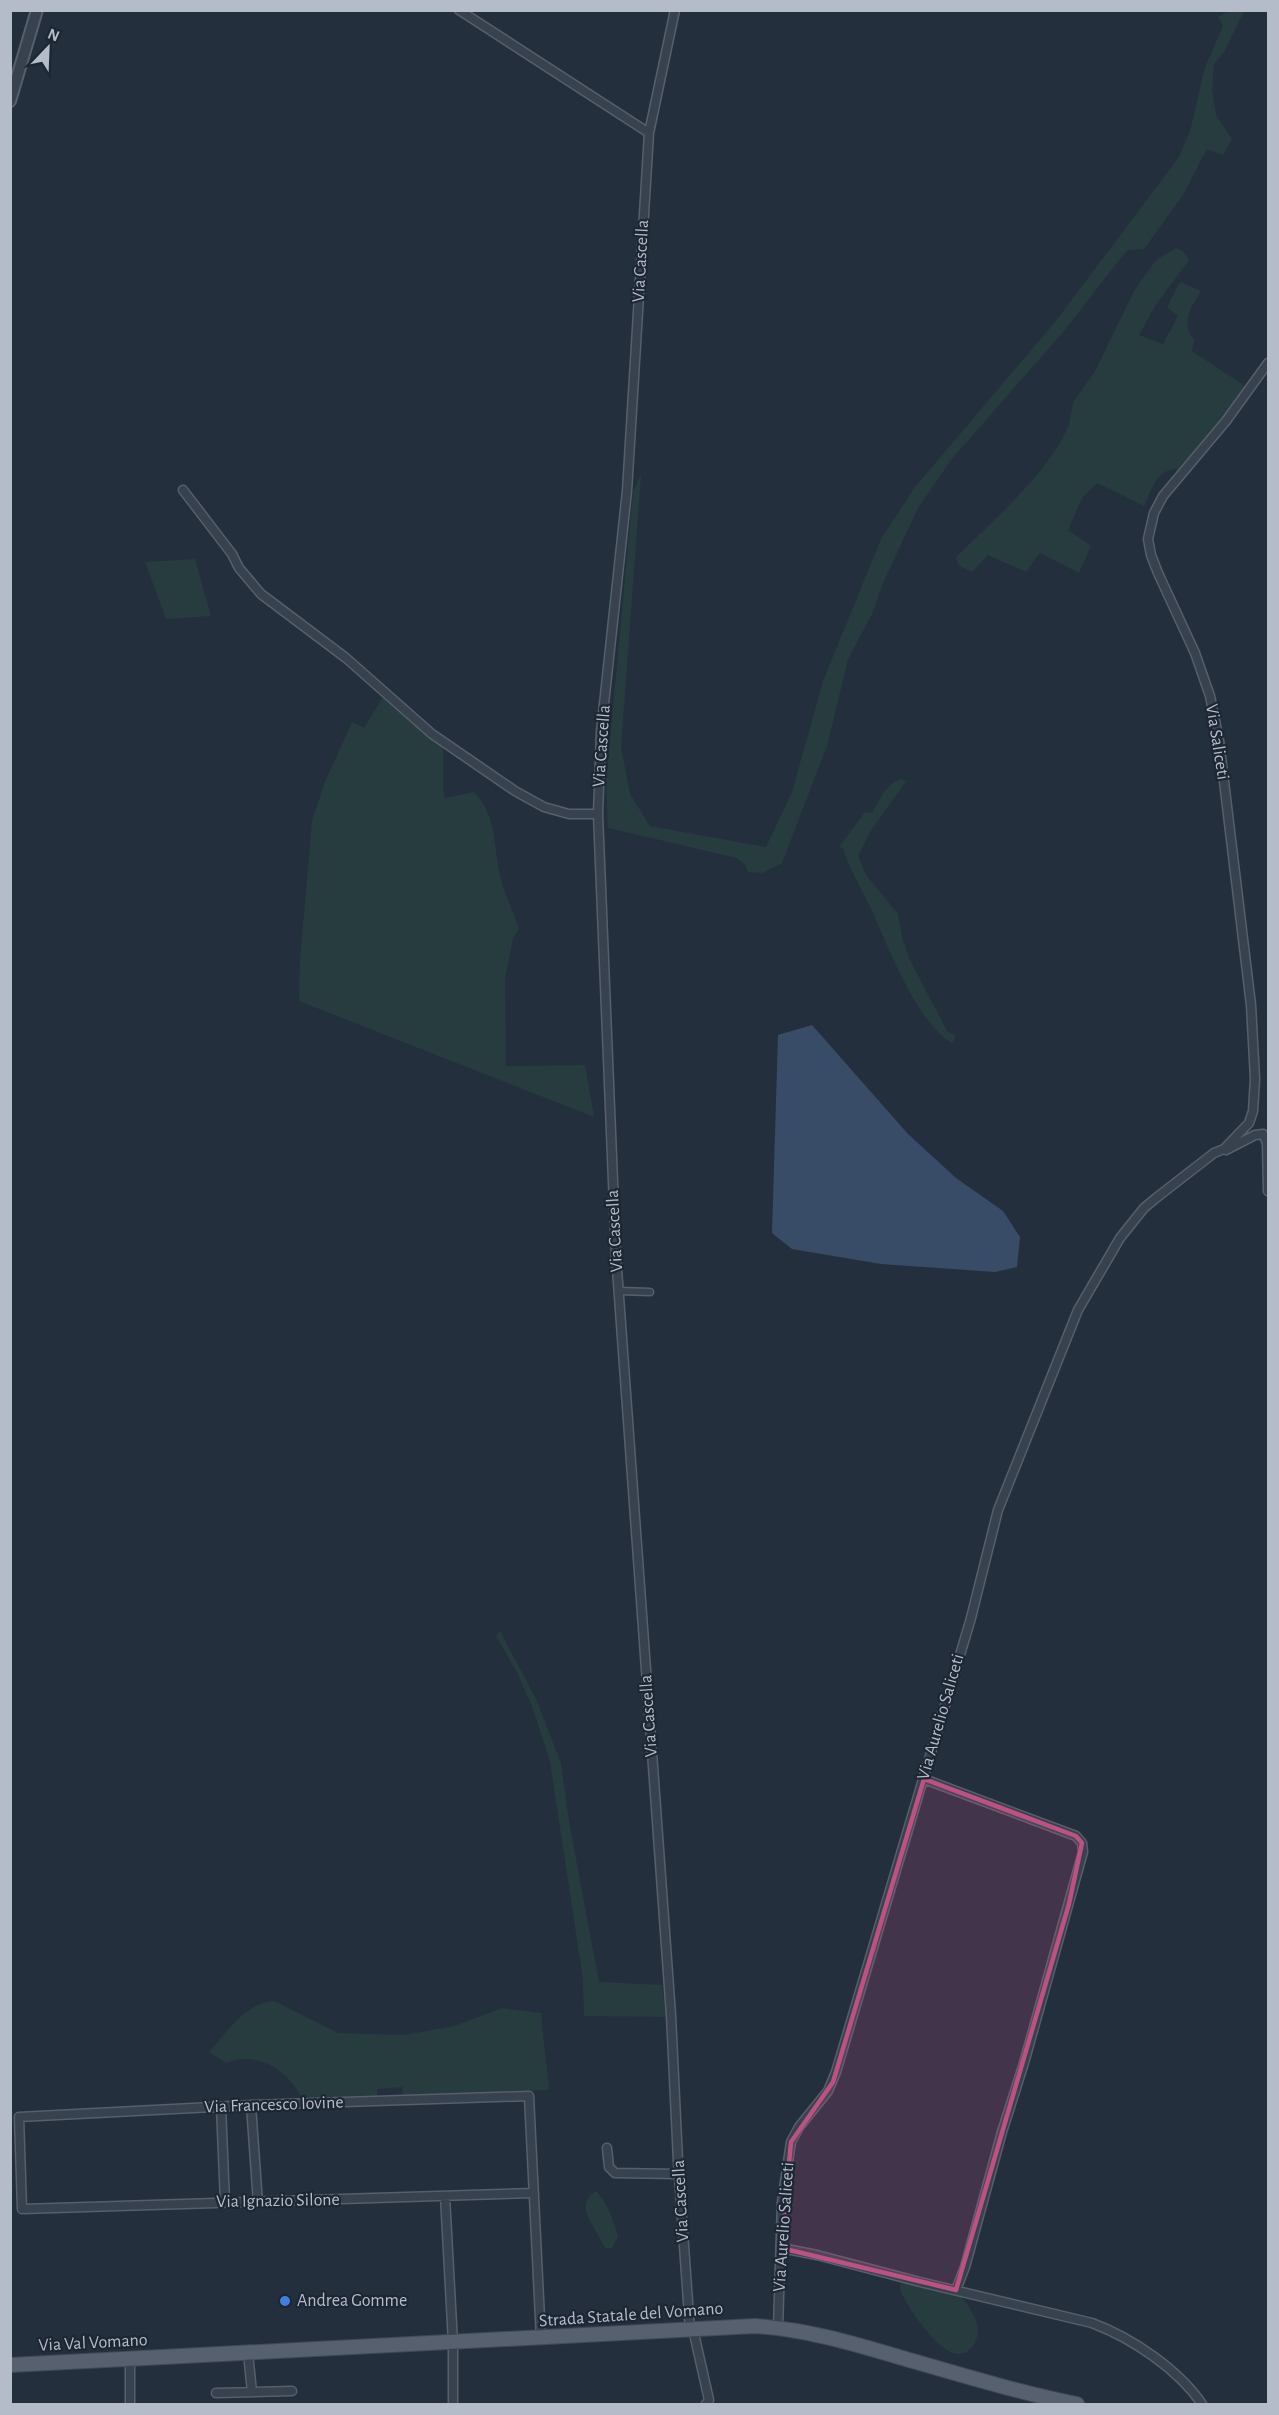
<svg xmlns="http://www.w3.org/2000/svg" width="1279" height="2415" viewBox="0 0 1279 2415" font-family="'Alegreya Sans',sans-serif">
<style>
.green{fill:#263c3f}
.water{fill:#394c67}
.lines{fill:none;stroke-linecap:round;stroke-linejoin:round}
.pedestrian-casing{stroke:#565f6c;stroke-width:9}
.minor-casing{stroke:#565f6c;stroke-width:11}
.tertiary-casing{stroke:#565f6c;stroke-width:14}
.primary-casing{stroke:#414a57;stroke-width:16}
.pedestrian{stroke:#38414e;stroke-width:6}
.minor{stroke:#38414e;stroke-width:8}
.tertiary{stroke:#38414e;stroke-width:10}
.primary{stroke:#56606e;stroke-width:14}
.marked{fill:#bd5182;fill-opacity:0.2;stroke:#bd5182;stroke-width:4.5;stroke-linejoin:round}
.shop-dot{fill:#3f7fe0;stroke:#1d2633;stroke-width:2}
.labels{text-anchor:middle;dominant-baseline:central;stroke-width:4.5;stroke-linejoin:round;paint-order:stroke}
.street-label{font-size:18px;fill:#b4bcc9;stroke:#1d2633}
.poi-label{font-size:18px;fill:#b4bcc9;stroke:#1d2633;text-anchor:start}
</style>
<rect width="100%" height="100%" fill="#242f3e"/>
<path class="green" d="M1229 11H1244L1224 52 1214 64 1212 90 1216 115 1232 139 1223 155 1207 149 1183 195 1144 249 1128 250 1120 259 1064 331 951 460 918 508 883 583 872 614 848 659 827 746 782 863 762 873 748 872 745 865 737 858 608 828 606 783 633 492 641 475 621 747 630 794 650 826 766 847 792 792 823 681 881 539 915 487 1055 322 1179 157 1191 128 1204 70 1223 26 1218 17Z
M1176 248 1183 251 1189 260 1155 306 1139 335 1163 344 1178 316 1167 307 1180 282 1201 291C1191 308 1180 322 1194 340L1192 351 1248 388 1180 469C1156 468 1153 488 1144 506L1097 483 1082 498 1068 530 1091 546 1079 573 1040 553 1026 572 988 555 972 572 960 566 955 558 1006 509 1038 474 1059 445 1069 425 1073 402 1094 373 1134 291 1156 260Z
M195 559 211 616 166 619 145 562Z
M384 695 443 743V790L445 798 474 792C497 815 493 845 500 875 504 894 514 911 519 929L513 938 505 979 506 1066 585 1065 594 1117 299 1001 300 961 312 821 325 782 352 722 364 728Z
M901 779 906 781 870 832 858 856 867 876 898 914 902 937 909 958 947 1031 956 1036 952 1043C916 1022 889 948 872 911 862 889 850 871 843 848L839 847 865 812 872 813C879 801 886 783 901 779Z
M500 1631 536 1699 561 1763 569 1822 599 1982 662 1985 666 2017 584 2016 583 1980 550 1761 533 1709 517 1672 496 1636Z
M274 2001 338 2033 404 2035 454 2026 502 2008 541 2013 549 2090 403 2096 402 2087 377 2089V2097L303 2101C290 2071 258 2050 226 2063L209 2052C227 2032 245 2003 274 2001Z
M596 2191C608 2203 614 2221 618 2237L612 2248H606C602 2244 601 2240 598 2235 590 2220 576 2204 596 2191Z
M900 2281 961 2296C967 2304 975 2315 977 2324 981 2339 970 2358 953 2353 936 2348 910 2310 902 2295 900 2291 900 2286 900 2281Z"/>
<path class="water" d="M812 1025 908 1134 956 1178 1003 1211 1020 1237 1017 1267 995 1272 881 1264 792 1249 772 1233 778 1035Z"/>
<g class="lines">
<defs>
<path id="pedestrian" d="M619 1291 650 1292"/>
<path id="minor" d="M459 10 649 133
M675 10 649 133 627 491 601 732 598 814 616 1255 671 2015 678 2161 690 2330
M183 490 232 554 239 568 261 594 346 658 432 734 515 791 544 807 569 814H598
M1226 1150 1255 1135 1263 1134 1267 1143 1268 1191
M924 1779 1076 1836 1082 1843 1083 1852 1024 2063 1002 2132 965 2267 956 2290
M251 2105 258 2203
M221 2107 225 2202
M607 2148 609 2167 615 2173 679 2174
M534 2193 22 2209 19 2117 251 2105 529 2096 541 2339
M445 2196 453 2343V2404
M781 2248 817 2255 920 2282 1092 2323C1132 2338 1178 2369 1202 2404
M778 2328 782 2202 791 2142 799 2127 828 2091 836 2072 971 1618 998 1510 1078 1310 1120 1238 1144 1208 1156 1198 1214 1153 1224 1149 1249 1123 1253 1111 1255 1079 1251 1005 1219 740 1210 696 1195 653 1158 573 1151 555 1148 539 1154 513 1163 496 1226 421 1268 363
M693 2329 709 2400 706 2404
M248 2353 252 2392
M130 2359V2404
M216 2393 292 2391"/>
<path id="tertiary" d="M10 101 37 10"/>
<path id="primary" d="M10 2365 755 2326C804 2329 852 2343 899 2357 958 2374 1017 2392 1077 2404"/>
</defs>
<use href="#pedestrian" class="pedestrian-casing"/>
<use href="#minor" class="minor-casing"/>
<use href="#tertiary" class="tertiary-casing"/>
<use href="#primary" class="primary-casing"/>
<use href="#pedestrian" class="pedestrian"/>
<use href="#minor" class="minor"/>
<use href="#tertiary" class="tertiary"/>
<use href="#primary" class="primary"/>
</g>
<path class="marked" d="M924 1779 1076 1836 1082 1843 1069 1904 956 2290 781 2248 791 2142 833 2082Z"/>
<circle class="shop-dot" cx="285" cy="2301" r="6"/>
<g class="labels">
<g class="street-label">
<text transform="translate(641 261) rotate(-87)">Via Cascella</text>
<text transform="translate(1217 742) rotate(81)">Via Saliceti</text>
<text transform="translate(602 746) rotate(-86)">Via Cascella</text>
<text transform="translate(615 1231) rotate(-93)">Via Cascella</text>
<text transform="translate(649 1716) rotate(-94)">Via Cascella</text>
<text transform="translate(941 1717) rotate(-74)">Via Aurelio Saliceti</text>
<text transform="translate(274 2105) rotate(-2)">Via Francesco Iovine</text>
<text transform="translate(278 2201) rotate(-1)">Via Ignazio Silone</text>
<text transform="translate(681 2201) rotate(-93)">Via Cascella</text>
<text transform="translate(784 2227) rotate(-86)">Via Aurelio Saliceti</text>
<text transform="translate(631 2315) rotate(-4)">Strada Statale del Vomano</text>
<text transform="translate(93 2343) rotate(-3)">Via Val Vomano</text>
</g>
<g class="poi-label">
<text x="297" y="2301">Andrea Gomme</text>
</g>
</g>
<rect width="1279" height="2415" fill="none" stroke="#b4bcc9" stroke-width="24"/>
<g transform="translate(48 48) rotate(23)" stroke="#1d2633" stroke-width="4.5" paint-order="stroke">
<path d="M0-4.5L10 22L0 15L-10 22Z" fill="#b4bcc9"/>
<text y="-9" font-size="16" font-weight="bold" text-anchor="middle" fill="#b4bcc9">N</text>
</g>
</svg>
